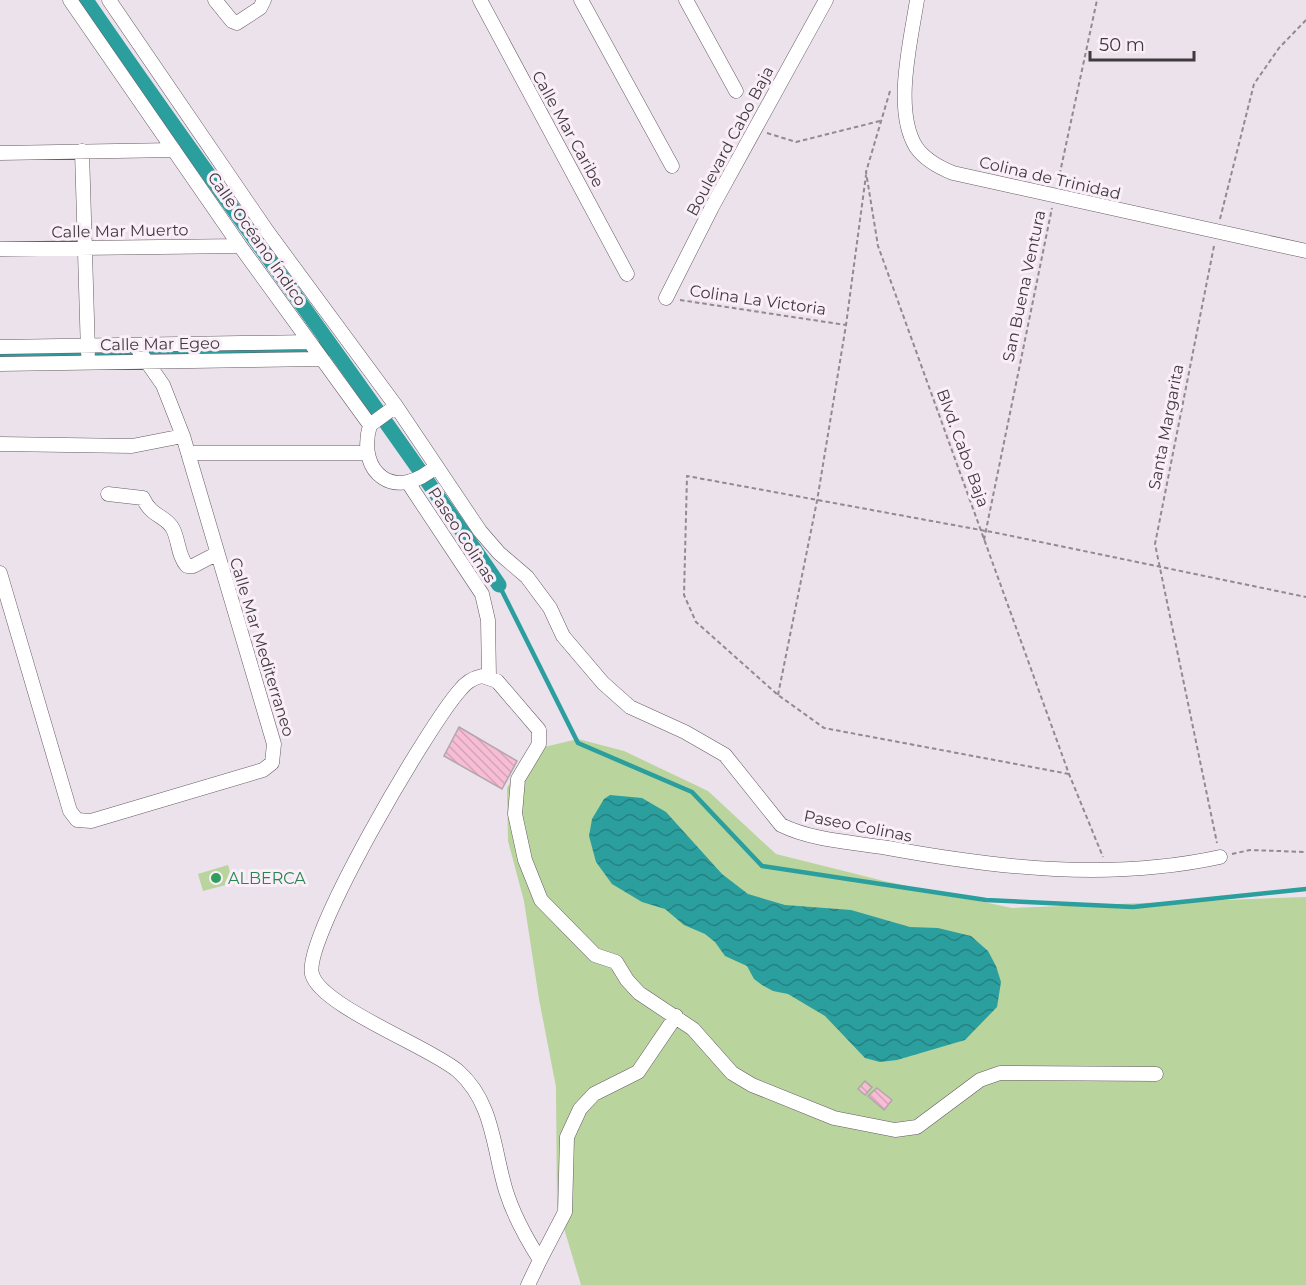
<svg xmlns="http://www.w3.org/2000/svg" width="1306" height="1285" viewBox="0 0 1306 1285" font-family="Montserrat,sans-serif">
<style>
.green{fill:#b9d49c}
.water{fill:url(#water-waves)}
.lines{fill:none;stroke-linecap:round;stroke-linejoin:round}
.stream{stroke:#2b9e9e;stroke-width:4.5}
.canal{stroke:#2b9e9e;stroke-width:15}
.building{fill:url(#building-back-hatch);stroke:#b3a6ab;stroke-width:1.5}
.street-casing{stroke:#645b63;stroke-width:15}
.path{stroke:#918a91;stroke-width:2;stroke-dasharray:4.5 3;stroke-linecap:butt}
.street{stroke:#fff;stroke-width:14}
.leisure-dot{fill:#2e9e5b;stroke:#faeff9;stroke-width:2}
.labels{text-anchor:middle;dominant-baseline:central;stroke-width:6;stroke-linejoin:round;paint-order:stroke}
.street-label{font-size:16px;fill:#3e3a3e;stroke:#faeff9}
.leisure-label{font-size:16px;fill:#27864d;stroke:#faeff9;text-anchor:start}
</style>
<defs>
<pattern id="water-waves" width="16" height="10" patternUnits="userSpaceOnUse" patternTransform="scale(1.5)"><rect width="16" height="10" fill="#2b9e9e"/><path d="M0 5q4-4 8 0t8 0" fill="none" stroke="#268282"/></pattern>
<pattern id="building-back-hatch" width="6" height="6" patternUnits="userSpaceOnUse" patternTransform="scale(1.5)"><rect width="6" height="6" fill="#f7bdd5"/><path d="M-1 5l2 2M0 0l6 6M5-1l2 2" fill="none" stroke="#d5a3b8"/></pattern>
</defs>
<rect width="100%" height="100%" fill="#ece2eb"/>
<path class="green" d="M578 739 624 751 708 791 776 854 884 881 1012 908 1306 897V1285H581L557 1205 556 1087 539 999 524 901 508 841 507 788 525 756 544 747Z
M228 865 233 883 203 891 198 874Z"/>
<path class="water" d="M610 795 642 798 666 812 722 874 748 894 785 905 851 910 910 927 938 928 971 936 988 951 996 966 1001 982 997 1007 965 1040 897 1060 880 1062 865 1058 825 1016 788 994 773 991 762 985 754 979 747 966 725 956 715 942 705 934 684 925 665 909 642 902 612 884 596 862 589 836 592 819 604 799Z"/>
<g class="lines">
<path class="stream" d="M499 585 578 743 692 792 762 866 986 900 1133 907 1306 889"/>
<path class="canal" d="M86 0C221 197 365 387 499 585
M0 357 327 349"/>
</g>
<path class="building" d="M459 727 517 761 502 789 444 756Z
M865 1081 872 1087 865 1095 858 1089Z
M877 1088 892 1100 884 1110 868 1096Z"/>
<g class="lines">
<defs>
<path id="street" d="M70 0 240 246 370 425C356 474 396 503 436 466
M109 0 267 231 396 406 480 531 499 553 527 577 550 608 563 636 603 683 630 707 685 732 725 755 781 825C814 841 852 842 888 848 998 868 1110 881 1220 857
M215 0 232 21 237 23 260 8 264 0
M480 0 627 274
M581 0 672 166
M686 0 736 91
M917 0C911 40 893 110 916 147 925 160 938 167 953 173L1306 251
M82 151 88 353
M0 153 174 150
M0 249 240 246
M666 298 712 207 826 0
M0 347 309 342
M0 364 320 359
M370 425 396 406
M0 444 132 446 183 436
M188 453H367
M409 484 482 594 488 620 489 677
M108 494 143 498C152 518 166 515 173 529 179 541 178 556 187 566H193L216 554
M0 573 70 811 77 820 91 821 263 770 272 763 274 744 183 436 163 385 135 345
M676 1016 638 1072 594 1094 580 1109 567 1137 565 1212 540 1260C526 1238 514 1217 506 1191 493 1149 494 1103 458 1071 430 1047 320 1006 312 974 303 938 430 723 460 690 466 682 473 678 482 676L497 681 539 730V744L518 779 515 814 525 860 541 900 595 955 616 962 627 980 639 993 693 1029 732 1073 752 1085 834 1118 895 1130 917 1127 980 1080 1000 1073 1156 1074
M528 1285 540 1260"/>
</defs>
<use href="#street" class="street-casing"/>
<path class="path" d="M890 91 866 172 878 246 1069 774 1103 857
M767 133 796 142 880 121
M1058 182 1097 0
M1220 219 1254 84 1279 48 1306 20
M1214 246 1155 544 1217 843
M680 300 846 325
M984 540 1052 208
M778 695 817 501 846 325 866 175
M1069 774 824 728 778 695 696 622 684 595 687 476 997 533 1306 597
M1232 854 1250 850 1306 852"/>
<use href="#street" class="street"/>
</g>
<circle class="leisure-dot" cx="216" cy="878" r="6"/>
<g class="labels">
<g class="street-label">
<text transform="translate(568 129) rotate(61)">Calle Mar Caribe</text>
<text transform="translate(730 141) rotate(-62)">Boulevard Cabo Baja</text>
<text transform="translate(1050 178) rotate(13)">Colina de Trinidad</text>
<text transform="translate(120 231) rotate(-1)">Calle Mar Muerto</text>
<text transform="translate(257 239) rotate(55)">Calle Océano Índico</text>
<text transform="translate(1024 286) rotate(-78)">San Buena Ventura</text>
<text transform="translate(758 300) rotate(8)">Colina La Victoria</text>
<text transform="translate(160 344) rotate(-1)">Calle Mar Egeo</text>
<text transform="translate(1166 427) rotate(-79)">Santa Margarita</text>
<text transform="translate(963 448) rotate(70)">Blvd. Cabo Baja</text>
<text transform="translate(462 535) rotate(57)">Paseo Colinas</text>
<text transform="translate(262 647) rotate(73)">Calle Mar Mediterraneo</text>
<text transform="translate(858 826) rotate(11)">Paseo Colinas</text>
</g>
<g class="leisure-label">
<text x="228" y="878">ALBERCA</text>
</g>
</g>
<path d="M1090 51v9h104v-9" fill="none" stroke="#3e3a3e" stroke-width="3"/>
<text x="1099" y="51" font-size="18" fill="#3e3a3e" stroke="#faeff9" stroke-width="4.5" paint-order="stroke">50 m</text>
</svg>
